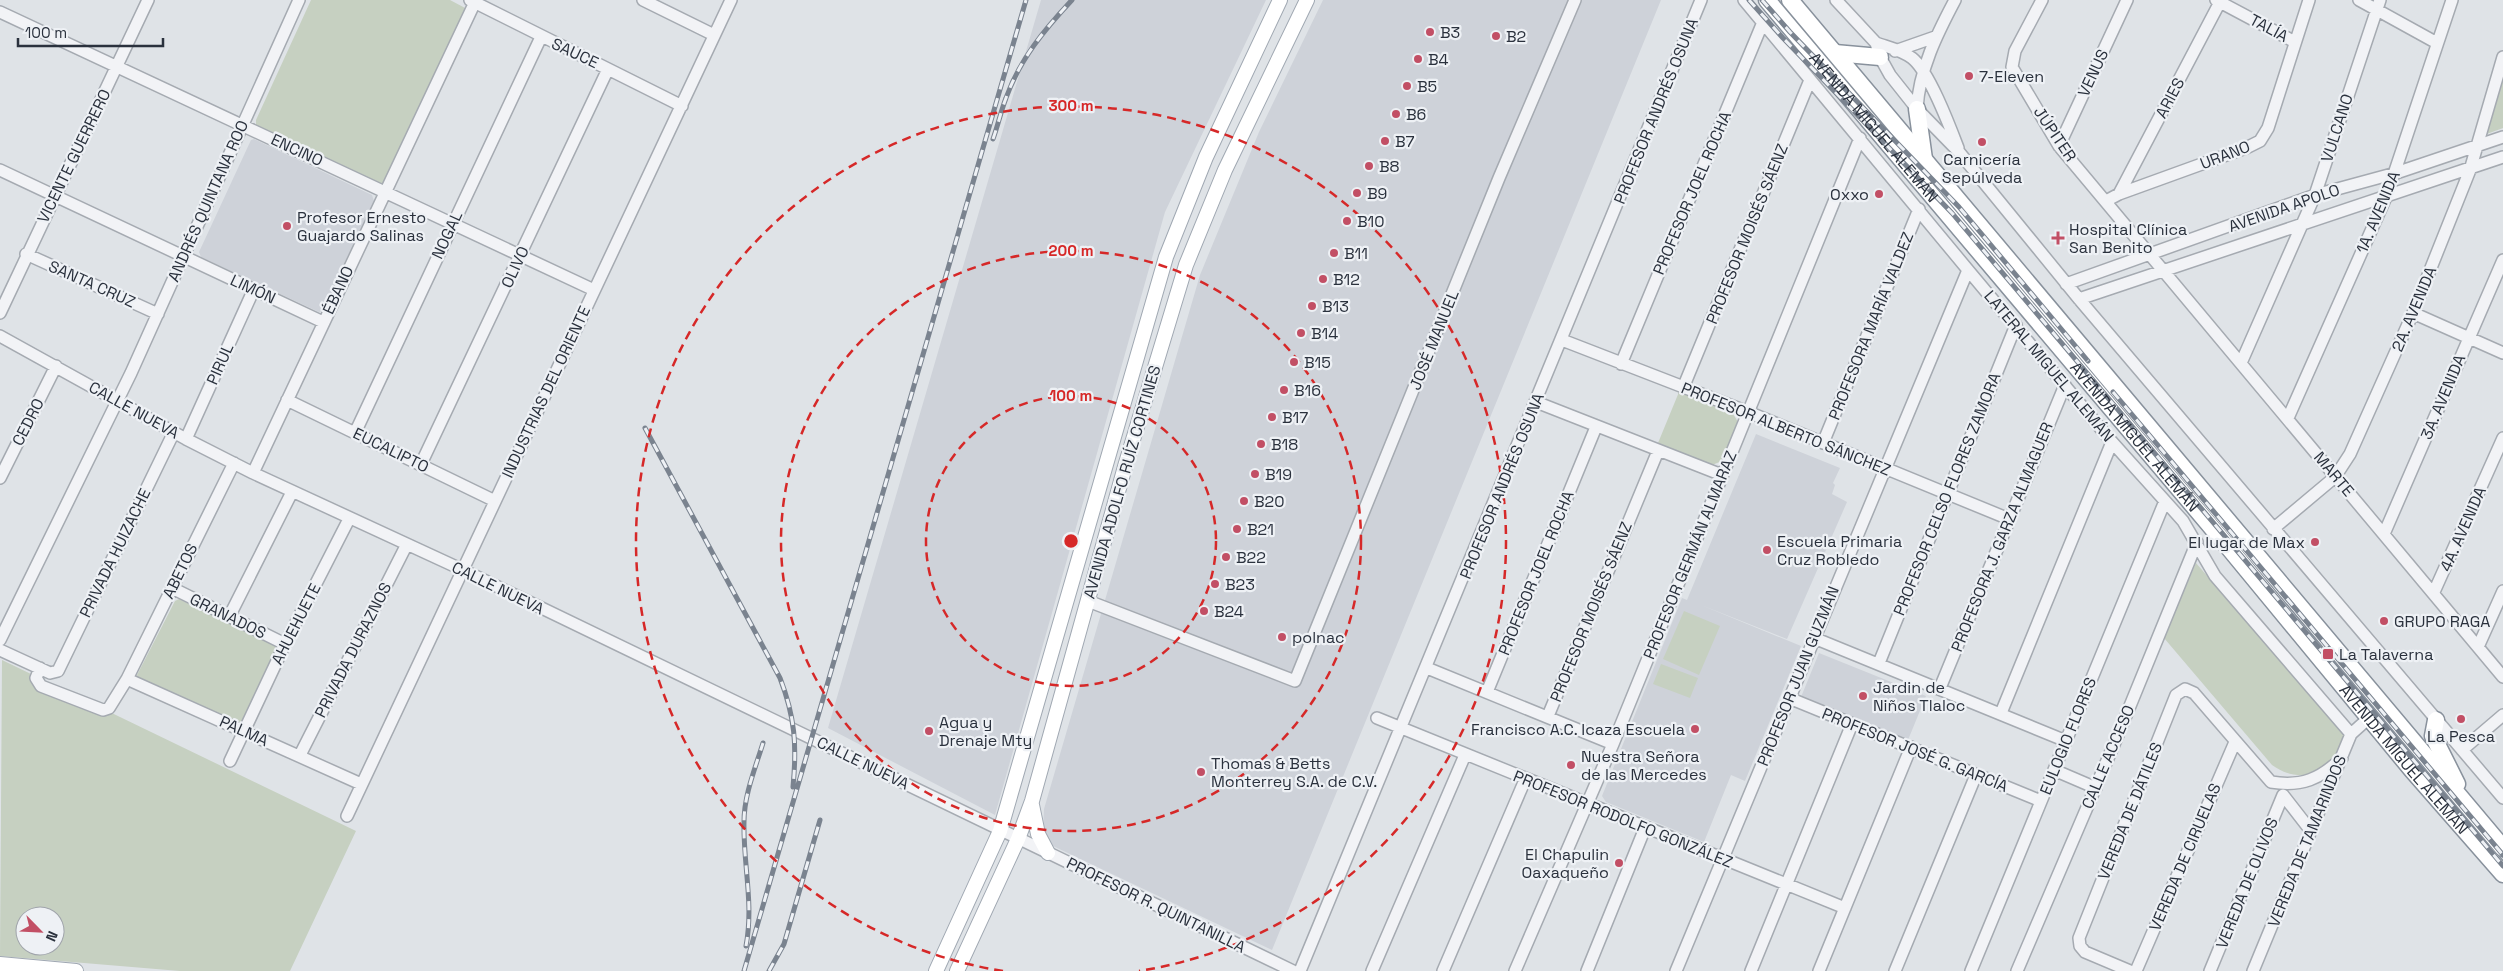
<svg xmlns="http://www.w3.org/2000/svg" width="2503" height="971" viewBox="0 0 2503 971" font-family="'Space Grotesk',sans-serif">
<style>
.built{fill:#ced2d9}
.green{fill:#c6d0c1;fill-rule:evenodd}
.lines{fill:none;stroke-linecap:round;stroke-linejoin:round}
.minor-casing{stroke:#a5aab1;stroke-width:14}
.major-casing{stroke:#a0a8b2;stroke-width:16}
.highway-casing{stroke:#88919c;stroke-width:19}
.minor{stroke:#f2f3f6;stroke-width:11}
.major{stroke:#fff;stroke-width:14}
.highway{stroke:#fff;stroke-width:16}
.rail-casing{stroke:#7a838f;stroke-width:5}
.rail{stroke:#eef1f5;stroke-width:3;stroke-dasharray:9;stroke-linecap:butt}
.ring{fill:none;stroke:#d62828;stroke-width:2.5;stroke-dasharray:9 6}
.poi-dot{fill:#c24f65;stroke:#eef1f5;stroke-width:2}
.labels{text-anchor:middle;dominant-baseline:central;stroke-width:4.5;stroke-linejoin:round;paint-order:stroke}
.street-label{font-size:16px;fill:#2a313d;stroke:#eef1f5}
.poi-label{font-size:16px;fill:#2a313d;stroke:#eef1f5;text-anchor:start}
.centre{fill:#d62828;stroke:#eef1f5;stroke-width:2.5}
.ring-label{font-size:15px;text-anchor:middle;font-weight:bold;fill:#d62828;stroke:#eef1f5;stroke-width:4.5;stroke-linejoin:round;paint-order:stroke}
</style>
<rect width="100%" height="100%" fill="#dfe3e7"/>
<path class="built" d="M1041 0H1266L1165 212 995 815 828 728Z
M1323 0H1661L1272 950 1053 846 1043 834 1044 809 1200 275 1259 132Z
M254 139 372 195 374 201 322 311 319 312 201 257 199 252 251 140Z
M1756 434 1840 468 1833 483 1835 485 1832 494 1847 502 1787 639 1701 605 1801 646 1745 781 1731 775 1704 842 1606 802 1602 796 1682 598 1687 600Z
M1819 653 1926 696 1908 740 1801 697Z"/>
<path class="green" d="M311 0H450L467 9 383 185 256 125V120Z
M2503 75V128L2484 135Z
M1679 392 1733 414 1738 422 1722 461 1712 465 1658 443Z
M2196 563 2345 736C2342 743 2340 753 2336 758 2319 779 2292 780 2272 765L2164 638Z
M179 599 277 646 279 651 242 724 236 725 138 679 137 675 175 601Z
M1684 611 1720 626 1699 675 1663 659Z
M2 660 356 831 290 971H180L0 956ZM25 916H55V946H25Z
M1661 664 1698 678 1690 698 1653 684Z"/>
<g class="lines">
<defs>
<path id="minor" d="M470 0 682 106
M643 0 714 35
M1744 0 1968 270 2112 442 2183 521 2215 576 2351 734
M1836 0 1876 43 1880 57 1890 75 1917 109 1959 152 2079 299 2503 798
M2042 0 2015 51 2012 67 2059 146 2503 677
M2216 0 2295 42
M2359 0 2437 43
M0 12 594 290
M1876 43C1887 47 1902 50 1912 58 1929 71 1950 127 1958 148
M1895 51 1935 37
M1917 109C1919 70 1937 34 1955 0
M2059 146 2127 0
M0 170 323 322
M2119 194 2220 2
M2106 201 2119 194 2246 148 2260 141 2268 128 2309 0
M26 254 158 314
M2066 284 2315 195 2396 173 2503 137
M2079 299 2503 157
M0 313 148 0
M2413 313 2503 353
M0 336 186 439 253 473 463 570 1293 971
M1562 340 1748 412 2009 519
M2241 363 2315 195 2380 0
M1621 364 1763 22
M1683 388 1810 80
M287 400 495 501
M1536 402 1722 475
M2288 418 2387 195 2452 0
M355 433 541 37
M186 439 254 289
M1823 443 1919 209
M421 464 608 69
M253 473 476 0
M0 478 56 366
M2273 529 2335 477 2350 454 2413 313 2470 170 2503 57
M2384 534 2503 260
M172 588 285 644
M2434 592 2503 438
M1088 601 1295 681 1499 178 1575 0
M229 617 292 492
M1814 638 2066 741
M0 640 131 373 299 0
M2478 647 2503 591
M0 650 50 673 58 671 174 432
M1879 663 2016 325
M40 668 36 678 41 686 103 710 109 708 127 679 234 463
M1427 668 1613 744
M127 679 361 784
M1940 688 2065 385
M1487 692 1596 427
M1789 698 2041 801
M2001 713 2112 442
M1548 716 1658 451
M1377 718 1845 908
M2462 750 2503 715
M300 755 406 546
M230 761 285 644 349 519
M2054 770 2096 788
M347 816 731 0
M1300 971 1701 0
M1372 971 1465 755
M1443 971 1525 780
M1515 971 1613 744 1860 138
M1587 971 1645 828
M1676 971 1968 270
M1751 971 1852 724
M1819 971 1911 747
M1895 971 1976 775
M1971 971 2165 501
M2017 971 2121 728 2197 542
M2130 971 2085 952 2080 946 2079 938 2176 695 2185 689 2194 693 2271 782C2302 787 2320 779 2342 758
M2136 971 2235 742
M2210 971 2283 795 2311 831
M2253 971 2351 734 2370 717"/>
<path id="major" d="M1032 805 1038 834 1048 853
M0 964 76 971
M936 971 1000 831 1166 257 1206 157 1280 0
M957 971 1018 839 1032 801 1126 463 1186 265 1225 170 1307 0"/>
<g id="highway">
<path id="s1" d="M1767 0 2229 548 2412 770 2503 874"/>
<path d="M1790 0 2503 848"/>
<path d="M1835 53 1880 57"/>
<path d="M1917 109 1924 159"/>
<path d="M2436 720 2433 736 2457 784"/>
</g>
</defs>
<use href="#minor" class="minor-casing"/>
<use href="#major" class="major-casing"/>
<use href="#highway" class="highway-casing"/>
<use href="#minor" class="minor"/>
<use href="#major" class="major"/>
<use href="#highway" class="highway"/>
<defs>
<path id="rail" d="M1749 0 1783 38 1952 213 2503 866
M1762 0 1790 32 1959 207 2088 361
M993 139C998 125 1001 111 1006 98 1020 59 1044 30 1072 0
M2113 392 2503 855
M645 428 780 678C795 717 797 745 793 787
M746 946C754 904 743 864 744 822 744 795 755 769 763 743
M744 971 1026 0
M769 971 784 944 820 820"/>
</defs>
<use href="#rail" class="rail-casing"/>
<use href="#rail" class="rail"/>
</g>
<g class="ring">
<circle cx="1071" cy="541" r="145"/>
<circle cx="1071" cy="541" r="290"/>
<path d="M1003 971A435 435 0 1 1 1139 971"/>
</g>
<g class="poi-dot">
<circle cx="1430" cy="32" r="5"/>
<circle cx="1496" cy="36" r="5"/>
<circle cx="1418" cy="59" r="5"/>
<circle cx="1969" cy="76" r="5"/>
<circle cx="1407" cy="86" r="5"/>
<circle cx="1396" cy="114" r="5"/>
<circle cx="1385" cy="141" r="5"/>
<circle cx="1982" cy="142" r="5"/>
<circle cx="1369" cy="166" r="5"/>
<circle cx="1357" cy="193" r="5"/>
<circle cx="1879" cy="194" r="5"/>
<circle cx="1347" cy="221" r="5"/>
<circle cx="287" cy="226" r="5"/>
<path d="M2055.5 230.5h5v5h5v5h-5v5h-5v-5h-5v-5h5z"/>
<circle cx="1334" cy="253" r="5"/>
<circle cx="1323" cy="279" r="5"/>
<circle cx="1312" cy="306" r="5"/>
<circle cx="1301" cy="333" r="5"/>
<circle cx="1294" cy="362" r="5"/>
<circle cx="1284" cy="390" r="5"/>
<circle cx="1272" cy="417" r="5"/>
<circle cx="1261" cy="444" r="5"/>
<circle cx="1255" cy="474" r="5"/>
<circle cx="1244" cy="501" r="5"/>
<circle cx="1237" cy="529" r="5"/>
<circle cx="2315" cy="542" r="5"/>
<circle cx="1767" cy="550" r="5"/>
<circle cx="1226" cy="557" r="5"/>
<circle cx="1215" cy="584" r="5"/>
<circle cx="1204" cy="611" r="5"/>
<circle cx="2384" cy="621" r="5"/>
<circle cx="1282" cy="637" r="5"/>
<rect x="2322" y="648" width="12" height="12" rx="2.5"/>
<circle cx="1863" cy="696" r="5"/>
<circle cx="2461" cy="719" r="5"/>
<circle cx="1695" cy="729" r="5"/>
<circle cx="929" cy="731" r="5"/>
<circle cx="1571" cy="765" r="5"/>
<circle cx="1201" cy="772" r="5"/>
<circle cx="1619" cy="863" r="5"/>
</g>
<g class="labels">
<g class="street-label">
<text transform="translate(2269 28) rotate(28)">TALÍA</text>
<text transform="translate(575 53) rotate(25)">SAUCE</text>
<text transform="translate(2093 73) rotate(-65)">VENUS</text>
<text transform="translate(2170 98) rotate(-62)">ARIES</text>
<text transform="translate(1656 111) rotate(-68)">PROFESOR ANDRÉS OSUNA</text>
<text stroke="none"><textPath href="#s1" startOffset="166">AVENIDA MIGUEL ALEMÁN</textPath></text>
<text transform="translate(2337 128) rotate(-72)">VULCANO</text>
<text transform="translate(2055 134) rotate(56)">JÚPITER</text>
<text transform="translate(297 150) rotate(25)">ENCINO</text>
<text transform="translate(2225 155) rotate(-21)">URANO</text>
<text transform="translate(74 156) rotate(-64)">VICENTE GUERRERO</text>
<text transform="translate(1692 193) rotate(-67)">PROFESOR JOEL ROCHA</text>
<text transform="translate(208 201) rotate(-66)">ANDRÉS QUINTANA ROO</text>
<text transform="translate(2284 208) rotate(-19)">AVENIDA APOLO</text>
<text transform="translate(2378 212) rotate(-67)">1A. AVENIDA</text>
<text transform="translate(1747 234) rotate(-68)">PROFESOR MOISÉS SÁENZ</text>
<text transform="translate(447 235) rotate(-65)">NOGAL</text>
<text transform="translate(515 267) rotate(-65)">OLIVO</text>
<text transform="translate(92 284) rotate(24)">SANTA CRUZ</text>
<text transform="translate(253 289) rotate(25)">LIMÓN</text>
<text transform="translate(338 290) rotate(-65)">ÉBANO</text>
<text transform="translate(2414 309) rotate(-67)">2A. AVENIDA</text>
<text transform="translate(1871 326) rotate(-68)">PROFESORA MARÍA VALDEZ</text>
<text transform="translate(1434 340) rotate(-68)">JOSÉ MANUEL</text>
<text transform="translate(220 364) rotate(-66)">PIRUL</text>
<text transform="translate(2049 366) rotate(50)">LATERAL MIGUEL ALEMÁN</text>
<text transform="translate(546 392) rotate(-65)">INDUSTRIAS DEL ORIENTE</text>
<text transform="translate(2443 397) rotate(-67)">3A. AVENIDA</text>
<text transform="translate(134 410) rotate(29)">CALLE NUEVA</text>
<text transform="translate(28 422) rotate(-63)">CEDRO</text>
<text transform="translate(1786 429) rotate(22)">PROFESOR ALBERTO SÁNCHEZ</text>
<text stroke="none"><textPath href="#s1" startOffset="571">AVENIDA MIGUEL ALEMÁN</textPath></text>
<text transform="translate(391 450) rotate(26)">EUCALIPTO</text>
<text transform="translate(2334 474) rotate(50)">MARTE</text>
<text transform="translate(1122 482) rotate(-74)">AVENIDA ADOLFO RUÍZ CORTINES</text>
<text transform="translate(1502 486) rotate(-68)">PROFESOR ANDRÉS OSUNA</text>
<text transform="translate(1947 494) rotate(-68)">PROFESOR CELSO FLORES ZAMORA</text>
<text transform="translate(2463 529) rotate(-66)">4A. AVENIDA</text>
<text transform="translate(2002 537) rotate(-68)">PROFESORA J. GARZA ALMAGUER</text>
<text transform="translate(115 553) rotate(-64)">PRIVADA HUIZACHE</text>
<text transform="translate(1690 555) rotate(-68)">PROFESOR GERMÁN ALMARAZ</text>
<text transform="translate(180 571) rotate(-64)">ABETOS</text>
<text transform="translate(1536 573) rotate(-68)">PROFESOR JOEL ROCHA</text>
<text transform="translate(498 588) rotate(26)">CALLE NUEVA</text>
<text transform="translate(1591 612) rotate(-68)">PROFESOR MOISÉS SÁENZ</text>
<text transform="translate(228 616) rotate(26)">GRANADOS</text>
<text transform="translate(296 624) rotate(-63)">AHUEHUETE</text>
<text transform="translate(353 650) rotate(-63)">PRIVADA DURAZNOS</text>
<text transform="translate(1798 676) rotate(-68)">PROFESOR JUAN GUZMÁN</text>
<text transform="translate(244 731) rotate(24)">PALMA</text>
<text transform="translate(2068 736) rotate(-68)">EULOGIO FLORES</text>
<text transform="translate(1915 750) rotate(22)">PROFESOR JOSÉ G. GARCÍA</text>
<text transform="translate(2108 757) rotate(-67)">CALLE ACCESO</text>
<text stroke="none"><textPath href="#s1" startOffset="991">AVENIDA MIGUEL ALEMÁN</textPath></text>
<text transform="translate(863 763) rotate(26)">CALLE NUEVA</text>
<text transform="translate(2130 811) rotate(-68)">VEREDA DE DÁTILES</text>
<text transform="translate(1623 819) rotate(22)">PROFESOR RODOLFO GONZÁLEZ</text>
<text transform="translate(2307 841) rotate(-68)">VEREDA DE TAMARINDOS</text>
<text transform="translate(2185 857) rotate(-67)">VEREDA DE CIRUELAS</text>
<text transform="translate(2247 883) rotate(-68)">VEREDA DE OLIVOS</text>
<text transform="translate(1156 905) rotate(26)">PROFESOR R. QUINTANILLA</text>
</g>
<g class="poi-label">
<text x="1440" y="32">B3</text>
<text x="1506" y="36">B2</text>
<text x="1428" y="59">B4</text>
<text x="1979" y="76">7-Eleven</text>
<text x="1417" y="86">B5</text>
<text x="1406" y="114">B6</text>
<text x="1395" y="141">B7</text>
<text x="1982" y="159" text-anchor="middle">Carnicería<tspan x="1982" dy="18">Sepúlveda</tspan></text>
<text x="1379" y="166">B8</text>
<text x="1367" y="193">B9</text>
<text x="1869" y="194" text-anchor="end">Oxxo</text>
<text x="297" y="217">Profesor Ernesto<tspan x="297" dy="18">Guajardo Salinas</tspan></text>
<text x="1357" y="221">B10</text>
<text x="2069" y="229">Hospital Clínica<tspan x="2069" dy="18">San Benito</tspan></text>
<text x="1344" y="253">B11</text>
<text x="1333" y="279">B12</text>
<text x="1322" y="306">B13</text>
<text x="1311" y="333">B14</text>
<text x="1304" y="362">B15</text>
<text x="1294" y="390">B16</text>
<text x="1282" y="417">B17</text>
<text x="1271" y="444">B18</text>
<text x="1265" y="474">B19</text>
<text x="1254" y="501">B20</text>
<text x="1247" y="529">B21</text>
<text x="1777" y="541">Escuela Primaria<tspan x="1777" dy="18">Cruz Robledo</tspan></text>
<text x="2305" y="542" text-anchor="end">El lugar de Max</text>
<text x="1236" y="557">B22</text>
<text x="1225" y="584">B23</text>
<text x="1214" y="611">B24</text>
<text x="2394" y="621">GRUPO RAGA</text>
<text x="1292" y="637">polnac</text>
<text x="2339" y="654">La Talaverna</text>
<text x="1873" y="687">Jardin de<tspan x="1873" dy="18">Niños Tlaloc</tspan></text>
<text x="939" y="722">Agua y<tspan x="939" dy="18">Drenaje Mty</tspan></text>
<text x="1685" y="729" text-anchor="end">Francisco A.C. Icaza Escuela</text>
<text x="2461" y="736" text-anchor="middle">La Pesca</text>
<text x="1581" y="756">Nuestra Señora<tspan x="1581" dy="18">de las Mercedes</tspan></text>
<text x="1211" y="763">Thomas &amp; Betts<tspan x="1211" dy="18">Monterrey S.A. de C.V.</tspan></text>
<text x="1609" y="854" text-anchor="end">El Chapulin<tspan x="1609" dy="18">Oaxaqueño</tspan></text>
</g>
</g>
<circle cx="1071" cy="541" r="8" class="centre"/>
<g class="ring-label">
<text x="1071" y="111">300 m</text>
<text x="1071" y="256">200 m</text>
<text x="1071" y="401">100 m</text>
</g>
<g transform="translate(40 931) rotate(114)"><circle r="24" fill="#eef1f5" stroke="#a0a4ab"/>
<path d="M0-4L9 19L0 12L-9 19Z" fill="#c24f65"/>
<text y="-8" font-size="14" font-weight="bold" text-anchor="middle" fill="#2a313d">N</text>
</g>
<path d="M18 38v8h145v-8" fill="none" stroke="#2a313d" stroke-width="2.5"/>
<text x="25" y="38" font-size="15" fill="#2a313d" stroke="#eef1f5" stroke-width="4" paint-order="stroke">100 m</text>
</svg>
